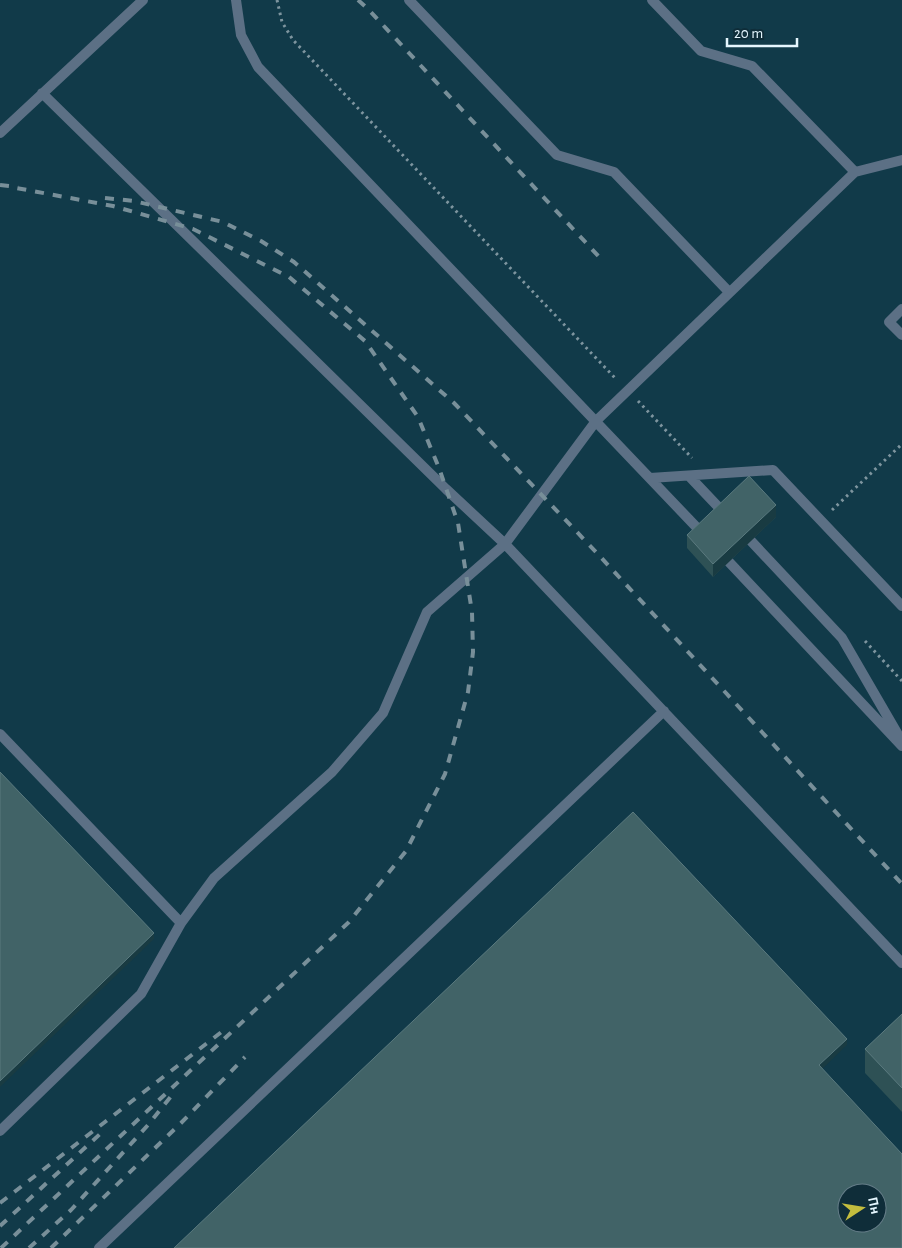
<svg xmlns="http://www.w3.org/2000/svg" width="902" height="1248" viewBox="0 0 902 1248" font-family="'Alegreya Sans',sans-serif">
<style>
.built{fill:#113a49;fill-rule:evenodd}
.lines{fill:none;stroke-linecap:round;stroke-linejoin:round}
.path{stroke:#7e959f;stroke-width:3;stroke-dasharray:2.5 4;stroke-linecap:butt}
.service{stroke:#5c7085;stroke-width:10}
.rail{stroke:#788f99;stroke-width:4;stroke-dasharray:9 9;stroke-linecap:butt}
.wall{fill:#2e5155}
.shaded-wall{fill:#193b42}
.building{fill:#416367;stroke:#5b7a7f;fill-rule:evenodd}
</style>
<rect width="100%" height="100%" fill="#0f2d39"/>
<path class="built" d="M0 0H902V1248H0ZM847 1193H877V1223H847Z"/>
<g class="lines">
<path class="path" d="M277 0 282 22 293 40 616 379
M638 401 692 458
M832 510 902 444
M865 641 902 681"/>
<path class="service" d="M236 0 241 35 258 67 702 533
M409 0 557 155 614 172 729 292
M652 0 701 51 752 66 855 172
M42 93 446 489 505 544 902 963
M0 133 143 0
M902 309 889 322 902 335
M689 476 724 513
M650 478 773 470 902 606
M751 541 842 638 900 738
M729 562 902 746
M0 734 181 923
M0 1131 141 994 181 923 214 878 332 772 383 713 427 612 505 544 596 421 855 172 902 160
M99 1248 664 711"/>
<path class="rail" d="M358 0 368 9 602 260
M0 185 18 187
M105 198 134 201 223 222 261 241 294 262 454 403 596 552 902 884
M0 1203 224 1030
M0 1226 100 1134
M1 1248 349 922 406 851 445 774 468 692 473 652 472 612 458 523 439 468 418 417 365 341 289 277 193 229 113 206 11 187
M29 1248 71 1210 148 1125 172 1095
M51 1248 181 1123 245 1057"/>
</g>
<path class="wall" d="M776 517 713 577 687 548V535Z
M902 1014V1112L865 1073V1049Z"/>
<path class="shaded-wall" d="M776 505V517L713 577V564Z
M154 933V939L0 1087V1081Z
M847 1039V1045L819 1072V1065Z"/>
<path class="building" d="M749 476 776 505 713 564 687 535Z
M0 772 154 933 0 1081Z
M633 812 847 1039 819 1065 902 1154V1248H174ZM847 1193H877V1223H847Z
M902 1014V1088L865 1049Z"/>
<g transform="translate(862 1208) rotate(78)"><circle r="24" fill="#0f2d39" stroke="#657d88"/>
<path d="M0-4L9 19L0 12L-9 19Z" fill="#c3bd3e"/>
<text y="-8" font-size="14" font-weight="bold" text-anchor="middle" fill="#e5f6fe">Пн</text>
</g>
<path d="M727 38v8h70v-8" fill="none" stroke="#e5f6fe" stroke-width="2.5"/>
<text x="734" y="38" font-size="15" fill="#e5f6fe" stroke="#0f2d39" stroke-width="4" paint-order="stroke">20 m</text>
</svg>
